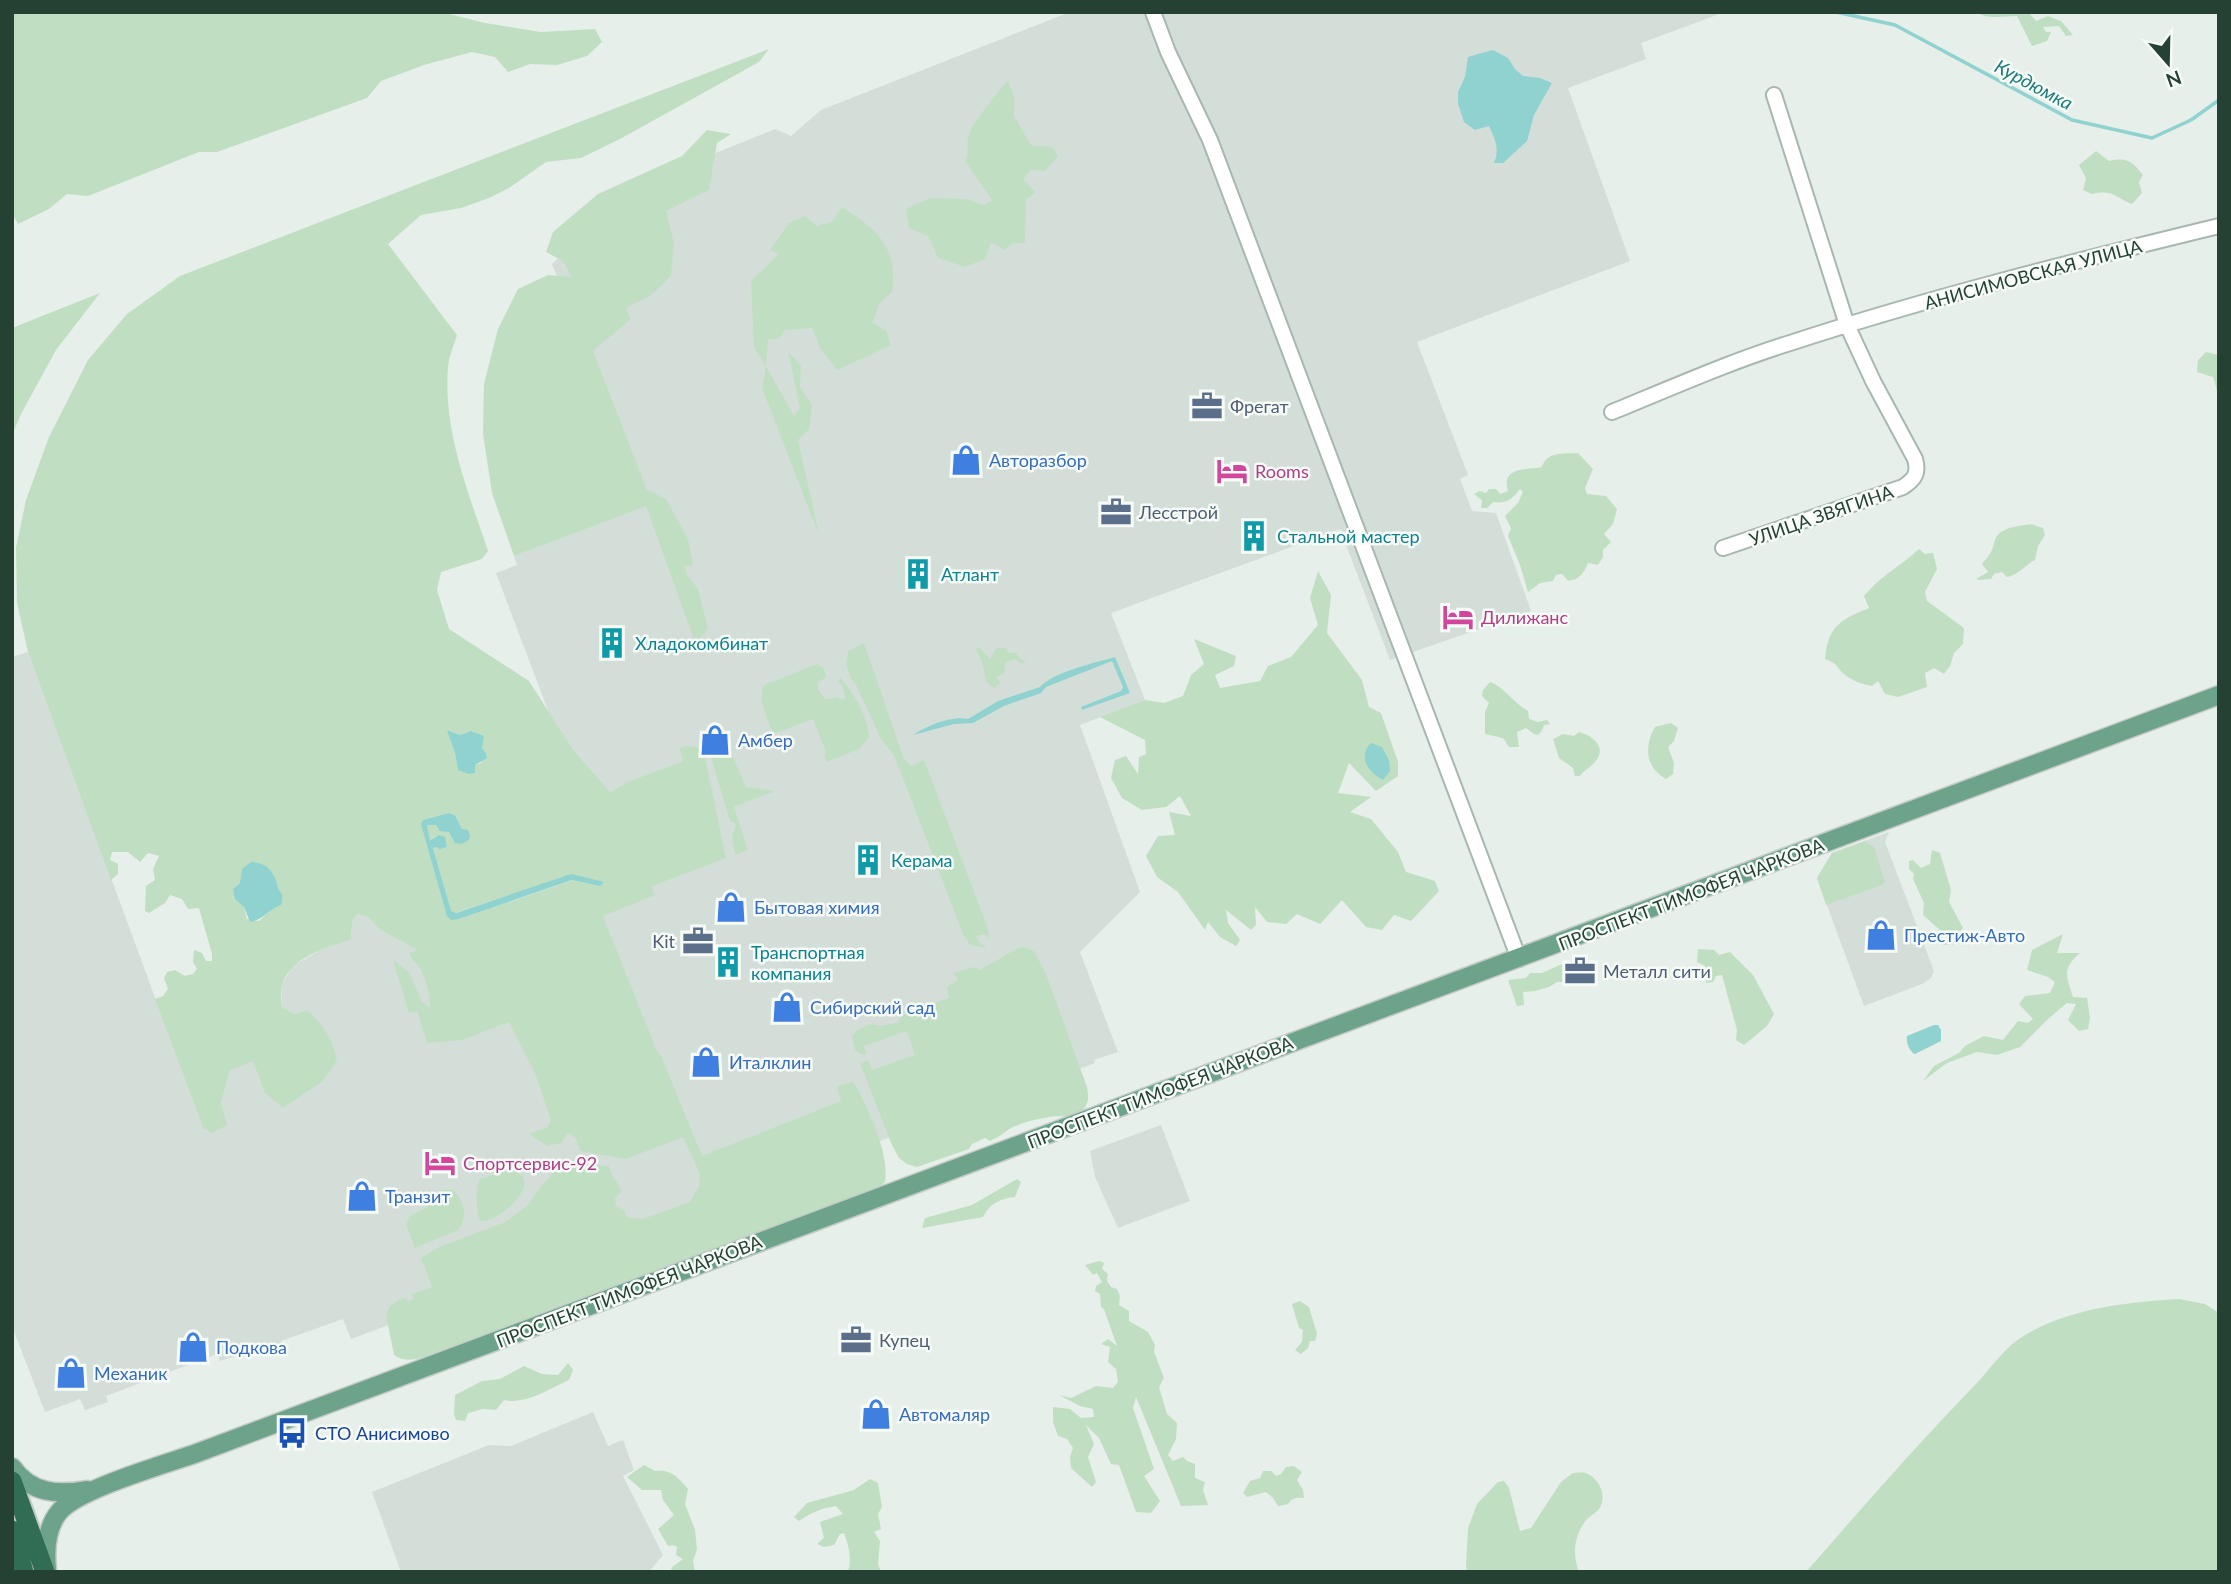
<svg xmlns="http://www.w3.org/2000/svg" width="2231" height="1584" viewBox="0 0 2231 1584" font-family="Lato,sans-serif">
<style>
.built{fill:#d4ded8}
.green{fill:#c0dfc2;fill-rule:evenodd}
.water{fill:#90d2cf}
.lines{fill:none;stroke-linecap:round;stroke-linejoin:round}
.stream{stroke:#90d2cf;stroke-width:3.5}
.minor-casing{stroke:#a8b7af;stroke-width:18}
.major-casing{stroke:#c2cac6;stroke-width:21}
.highway-casing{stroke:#c2cac6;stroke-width:23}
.minor{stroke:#fff;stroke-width:14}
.major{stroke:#6ca38a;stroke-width:18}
.highway{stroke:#316d55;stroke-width:19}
.labels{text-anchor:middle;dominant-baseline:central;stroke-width:5;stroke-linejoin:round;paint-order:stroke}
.street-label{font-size:18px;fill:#254134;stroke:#f7fbf8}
.service-label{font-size:18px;fill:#4e5e75;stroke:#f7fbf8;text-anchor:start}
.shop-label{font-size:18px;fill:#366cbe;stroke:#f7fbf8;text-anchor:start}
.hotel-label{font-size:18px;fill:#b23c85;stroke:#f7fbf8;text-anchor:start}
.culture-label{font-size:18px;fill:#0d838f;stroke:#f7fbf8;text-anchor:start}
.transit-label{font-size:18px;fill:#164399;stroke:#f7fbf8;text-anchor:start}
.water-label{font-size:19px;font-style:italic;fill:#1f7d7a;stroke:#f7fbf8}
</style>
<rect width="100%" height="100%" fill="#e6efe9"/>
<path class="built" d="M1070 12H1725L1641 43 1646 59 1568 88 1630 261 1417 342 1468 475 1460 479 1472 511 1496 513 1531 611 1390 660 1340 529 1111 613 1145 700 1080 725 1140 892 1080 952 1118 1052 1094 1060 1095 1063 1077 1070 893 1136 351 1339 343 1319 281 1341 282 1346 250 1357 248 1352 220 1361 217 1354 106 1396 108 1402 85 1410 80 1399 45 1412 12 1326V657L28 652 203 1128 221 1103 230 1071 253 1060 264 1092 295 1014 282 1007 281 986 293 966 320 950 349 940 353 919 358 914 368 917 379 929 610 988 549 713 496 573 517 565 514 556 646 505 552 264 631 187 775 129 791 136 821 110Z
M1889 832 1885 842 1934 971 1931 978 1922 984 1864 1006 1817 878 1832 853Z
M1161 1125 1190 1201 1118 1228 1095 1177 1090 1151Z
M593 1412 608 1446 623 1440 634 1470 623 1476 663 1555 649 1572H401L372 1492 489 1445 511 1446Z"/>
<path class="green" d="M12 12H441L485 23 541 32 595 29 602 42 587 56 557 65 530 64 508 72 495 57 472 52 424 65 381 81 367 98 217 152H199L88 196 67 194 49 209 18 224 12 213Z
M1976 12H2028L2036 21 2048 16 2061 21 2073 35 2066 36 2059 26 2043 27 2046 32H2051L2047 41 2032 46 2017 16C2004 16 1987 20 1976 12Z
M769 49 759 62 620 139 581 158 546 162 509 188 489 198 461 208 421 215 388 244 457 335C454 345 449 356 448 367 443 431 468 491 488 551L482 559 441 572 437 590 449 629 529 681 573 750 610 792 628 782 683 761 679 748C692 744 700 745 705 758L726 858 652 886 655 895 603 916 657 1051 662 1058 702 1156 841 1101 837 1087 853 1081C867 1106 890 1153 885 1182L878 1188 830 1207 680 1261 424 1357C413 1360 404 1362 394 1355L386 1315 390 1306 403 1298 409 1301 413 1299 412 1294 432 1287 421 1258 437 1248 503 1223 527 1206 540 1187 556 1170 580 1164 609 1166C610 1177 618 1181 622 1191L615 1198 616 1206 624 1210 627 1217 643 1219 690 1202 699 1186 700 1174 683 1137 626 1159 580 1151 576 1138 568 1133 561 1143 547 1146 529 1134 548 1127 551 1120 535 1073 509 1022 462 1040 427 1043 417 1011 409 1013 393 960 409 972 422 1002 430 1008C430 996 427 983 422 972 419 964 412 962 409 953L418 950 379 929 368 917 358 914 353 919 350 940C325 948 291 957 282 985 280 991 281 1001 282 1007L295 1014 307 1011C322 1021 333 1041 337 1060L323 1081 283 1108 264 1092 253 1061 230 1071 221 1103 227 1125 212 1133 203 1128 155 999 163 996 168 989 164 978 167 972 175 970 185 976 193 974 197 969 193 962 194 950 202 953 206 961H212V954L199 908 188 909 182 899 170 895 165 903 149 913 145 911 146 886 155 880 153 869 159 856 148 853 140 862 128 852H112L110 860 118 864V874L111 880 28 652 17 603 16 548 26 500 49 437 88 360 127 314 180 276ZM448 730 460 735 471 731 481 736V763L458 770 455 753ZM448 813 455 815 462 829 426 824 430 842 436 847 433 848 450 911 455 913 571 875 599 886 573 880 459 919H451L423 820ZM240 883 273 908 259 921 247 919 244 907 233 889Z
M1008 81 1014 96V116L1031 145 1052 147 1058 157 1045 171 1031 170 1023 179 1035 192 1026 200 1025 243H1012L1005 250 991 242 985 259 965 267 938 258 928 236 909 228 906 209 930 198 966 199 984 205 992 200 965 161C970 148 966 149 968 138 970 125 998 91 1008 81Z
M707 130 731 134 717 143 709 190 666 211 674 244 671 276 650 296 626 308 631 319 593 351 647 490 666 499 688 539 693 565 684 566 688 576 698 589 708 628 702 636 695 642 646 506 514 556 492 493 483 434 484 384 498 329 518 289 548 275 571 277 563 261 546 252 553 232 598 194 682 156Z
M2096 151 2109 161C2127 157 2132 161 2143 175L2139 182 2142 193 2132 204C2115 197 2113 189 2092 194L2083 190 2086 178 2079 165Z
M842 207C878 230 898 247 892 292L880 303 872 323 886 330 891 345 837 370 820 348 812 328 785 330 779 339H768L766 366 794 416 800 408 788 351 801 366 800 386 812 406 809 429 798 440 819 535 762 388 766 366 754 348 751 281 779 254 770 250 789 223 805 216 817 226 832 222Z
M100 293 56 350 21 414 12 435V328Z
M2206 352 2219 355V419L2218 394 2213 377 2197 372 2198 360Z
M1578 453 1593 469 1585 488 1587 494 1606 496 1617 509 1613 524 1604 534 1611 542 1603 550V557L1598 565 1588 563C1584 573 1579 580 1568 581L1562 574 1556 575 1553 581 1540 583 1528 592 1520 565 1508 536 1511 528 1505 516 1518 503 1523 492 1520 489C1512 499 1507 504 1493 502L1487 508H1481L1482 500 1474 494 1480 491 1486 493 1489 489H1496L1500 494 1508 491C1500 466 1529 470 1542 467 1547 451 1564 454 1578 453Z
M2030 524 2043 528 2045 535 2038 546 2035 560C2025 565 2019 575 2007 577L2002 572 1994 574 1991 579 1979 580 1976 579 1988 572 1982 564C1985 560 1990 555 1992 550 1995 543 1994 535 2003 531 2012 526 2021 526 2030 524Z
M1919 549 1925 554 1933 553 1937 569 1925 592 1927 601 1964 628 1963 644 1954 653 1950 666 1944 674 1934 668 1925 673 1927 687 1898 697 1885 694 1878 681 1872 686C1862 684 1852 681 1844 674 1834 665 1840 665 1825 659 1828 627 1839 620 1869 608L1864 596C1880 576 1901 566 1919 549Z
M1318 571 1331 595 1327 633 1362 680 1369 707 1381 713 1398 762V776L1376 791 1349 763 1338 793 1371 797 1350 812 1371 819 1398 852 1406 872 1435 881 1439 891 1411 921 1394 915 1382 930 1366 927 1342 900 1320 924 1297 914 1286 924 1267 922 1255 907 1256 925 1251 930 1226 910 1228 923 1240 940 1236 946 1220 937 1208 922 1205 930 1178 892 1157 877 1146 856 1158 836 1175 835 1169 812 1191 816 1180 796 1166 807 1142 810 1122 798 1111 778 1115 760 1126 756 1138 774 1139 757 1146 754 1145 740 1100 717 1145 700 1164 703 1183 696 1191 675 1204 664 1194 639 1236 656 1234 666 1215 675 1220 688 1260 681 1268 666 1291 657 1318 625 1310 598Z
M864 643 904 759 912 766 924 760 986 923 990 939 985 934 976 936 979 942 987 948 970 945 963 934 894 755 881 739 856 685 850 677 846 664 848 651Z
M979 647 990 659 996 648H1006L1009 653H1016L1019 658 1027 662 1020 663 1015 659 1005 663 1004 674 996 677 1001 683 994 688 986 681 982 661 976 650Z
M817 664 823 667 827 677 818 682V689L824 698 829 699 837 697 844 700 845 696 842 685 838 683 840 677C853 693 868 715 869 737L859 749 829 761H826L824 754 826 752 813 719 773 734C768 719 757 701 764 685Z
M1490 682C1506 688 1513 703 1528 711L1529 719 1538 722 1547 720 1550 724 1544 725C1539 740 1535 735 1526 728L1517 732 1519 747H1509L1503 738 1485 734V712L1489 703 1482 696 1483 690Z
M1671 723 1678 728 1674 741 1668 747 1674 763 1673 774 1666 779C1645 767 1644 746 1655 727Z
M1579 732C1594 736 1609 749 1593 764 1588 769 1584 770 1580 776H1575L1573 768 1559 758 1553 739 1563 734 1574 736Z
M730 750 746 787 775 791 734 807 748 850 735 855 732 836 736 824 730 821 712 761V757Z
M1865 841 1874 847 1885 882 1882 885 1826 905 1817 878 1832 853Z
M1932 850 1940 853 1951 890 1949 902 1963 928 1959 933 1963 940 1959 944 1943 945 1940 930 1923 915 1924 903 1913 879 1914 874 1909 869V861L1913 860 1921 868 1930 864Z
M2063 934 2057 953H2080C2062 969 2066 975 2073 997L2087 998 2090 1018 2088 1029 2079 1031 2068 1020 2076 1004 2067 1003 2048 1019 2020 1047 1997 1055 1977 1052 1947 1063 1923 1081 1934 1066 1959 1053 1965 1046 1984 1036 2003 1040 2018 1021 2028 1023 2033 1019 2019 1004 2025 996 2050 993 2055 982 2048 977 2027 970 2032 950Z
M1024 947 1034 951 1046 974 1087 1087C1089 1097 1089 1105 1081 1112 1073 1119 1061 1115 1050 1117 1037 1119 1019 1123 1008 1130 1002 1134 997 1138 990 1141L985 1138 972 1144 969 1149 917 1167 907 1164 899 1158 891 1143 860 1063 868 1060 872 1070 915 1055 907 1031 864 1046 866 1054 862 1055 855 1050 852 1036 858 1030 871 1024 880 1026 898 1023 901 1016 949 998 947 987 958 980 954 973 974 967 980 970 1018 948Z
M1698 949 1714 950 1719 955 1730 952 1753 975 1774 1014 1767 1026 1744 1045 1736 1040 1737 1030 1722 975 1716 976 1713 982 1706 983 1705 966 1697 962Z
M1569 961 1572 964 1571 968 1567 969 1569 979 1564 982H1557L1549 987 1535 991 1523 992 1524 1005 1517 1006 1508 980 1526 978 1530 973H1542Z
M509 1170C548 1176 503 1222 480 1221 476 1212 475 1187 480 1179Z
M1017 1179 1021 1182 1015 1197C1000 1199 990 1203 983 1217L922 1228 925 1218 972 1205Z
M442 1190H453C465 1200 468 1217 458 1230L415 1248 406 1225 410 1216 427 1207 433 1197Z
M1099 1261 1104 1263 1102 1269 1108 1274 1107 1281 1111 1287 1117 1289 1120 1296 1119 1305 1129 1311V1321L1148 1332 1155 1345 1154 1352 1164 1378 1159 1387 1167 1414 1177 1423 1176 1439 1168 1455 1173 1461 1183 1457 1187 1461 1195 1464V1478L1205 1482 1203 1490 1208 1505 1181 1506 1136 1397 1133 1408 1154 1469 1144 1476 1160 1501 1151 1513 1136 1512 1119 1465 1111 1464 1099 1438 1086 1425 1094 1444 1088 1457 1096 1482 1092 1487 1071 1468 1070 1457 1073 1448 1067 1439 1058 1436 1053 1422V1407L1070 1409 1081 1418 1094 1417 1093 1409 1080 1406 1059 1395 1071 1398 1096 1386 1113 1388 1118 1382 1116 1369 1108 1362 1110 1347 1101 1344 1108 1339 1117 1346 1104 1309 1101 1307 1100 1294 1095 1291 1096 1286 1102 1282 1097 1273 1093 1275 1085 1265Z
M2179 1299 2205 1304 2219 1313V1572H1806C1861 1509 1915 1447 1973 1387 1991 1369 2003 1348 2025 1335 2071 1308 2128 1302 2179 1299Z
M1300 1301 1309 1307 1317 1334 1315 1341H1310L1308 1348 1301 1354 1295 1350 1302 1342 1303 1330 1299 1328 1292 1304Z
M568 1363 573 1370 569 1380C550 1389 524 1405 504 1400L496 1410 483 1409 468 1413 465 1421 456 1420 454 1414 455 1395 482 1381 500 1379 524 1366 542 1374 558 1375Z
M644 1465 655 1471C671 1469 678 1477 688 1489L685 1504 695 1530 697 1549 693 1561 695 1572H673L671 1568 683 1559 676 1555 677 1547 673 1545 668 1546 658 1529 674 1515 663 1500 661 1490H642L627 1477Z
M1294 1466 1302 1472 1297 1480 1303 1490 1304 1498C1296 1497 1292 1498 1288 1504L1278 1506 1273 1498 1266 1492 1247 1497 1243 1493 1250 1481 1260 1478 1263 1471H1271L1276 1476 1281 1474 1286 1467Z
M1573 1473C1574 1473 1584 1472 1585 1473 1599 1477 1608 1496 1599 1509 1596 1513 1590 1516 1586 1520 1574 1536 1572 1554 1579 1572H1467L1466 1566 1468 1528 1477 1504 1498 1482 1504 1481 1509 1488 1520 1531 1531 1528 1561 1482Z
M870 1479 878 1483 882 1507 878 1514 881 1529 874 1532 880 1541 878 1564 881 1572H848C852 1558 849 1547 844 1533L840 1534 834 1545 824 1547 817 1544 824 1538 820 1522 843 1514 836 1506C822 1508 810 1513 799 1521L794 1517 807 1503 854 1490Z"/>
<path class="water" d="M1493 50 1508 58 1515 69 1523 76 1540 78 1552 83 1534 115 1527 141 1503 163H1494C1500 149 1495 139 1489 126L1475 130 1464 122 1458 104V92L1465 77 1468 57Z
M1115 657 1130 693 1082 710 1081 707 1121 691 1123 687 1112 661 1046 687 1041 693 1004 706 973 723 954 724 913 735C926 726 952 715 968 719L998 701 1040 687C1053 672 1095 663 1115 657Z
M447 730 460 735 471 731 484 736 482 748 486 753 487 758 475 765V773L469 774 458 770 455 753Z
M1371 743 1382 747 1389 760 1390 771 1383 780C1369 773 1357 757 1371 743Z
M448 813 455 815 462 829 468 830 470 835 469 840 461 844 455 843 449 832 440 831 436 825H427L430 841 439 835 445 837 447 847 440 849 436 847 433 848 451 911 456 913 571 874 604 882 600 886 572 880 459 919 451 920 447 916 421 824 423 820Z
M251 862C267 862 276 873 278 889 283 894 283 897 281 905 269 909 263 920 250 922L244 907 235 899 233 889 240 883 242 869Z
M1934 1025H1938L1941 1030V1041L1915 1054C1909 1051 1906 1042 1907 1036Z"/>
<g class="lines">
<path class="stream" d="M1836 12 1895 25 2072 120 2152 138 2191 120 2219 100"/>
<defs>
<path id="minor" d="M1153 12 1168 52 1210 140 1519 959
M1612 412C1671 388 1729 362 1790 343 1931 297 2075 261 2219 226
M1723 548 1903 487C1915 479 1919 473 1915 459L1873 381 1847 325 1774 95"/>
<path id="major" d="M12 1467C31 1494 58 1495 87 1490
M47 1569C45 1549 46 1528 59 1512 78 1489 166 1464 197 1453L2219 695"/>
<path id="highway" d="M12 1481 45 1572
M12 1530 24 1572"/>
</defs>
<use href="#minor" class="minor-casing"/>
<use href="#major" class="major-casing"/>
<use href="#highway" class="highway-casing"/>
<use href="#minor" class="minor"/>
<use href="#major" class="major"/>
<use href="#highway" class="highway"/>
</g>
<defs>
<symbol id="office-bare" viewBox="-9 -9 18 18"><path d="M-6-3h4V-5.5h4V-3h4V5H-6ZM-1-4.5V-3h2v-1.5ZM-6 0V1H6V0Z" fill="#5c6f8a" stroke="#f7fbf8" stroke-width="2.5" paint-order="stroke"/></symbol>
<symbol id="shop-bare" viewBox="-9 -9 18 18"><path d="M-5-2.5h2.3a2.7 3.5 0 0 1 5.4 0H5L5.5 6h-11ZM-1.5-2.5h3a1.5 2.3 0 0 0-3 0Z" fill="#3f7fe0" stroke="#f7fbf8" stroke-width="2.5" paint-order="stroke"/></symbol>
<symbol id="hotel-bare" viewBox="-9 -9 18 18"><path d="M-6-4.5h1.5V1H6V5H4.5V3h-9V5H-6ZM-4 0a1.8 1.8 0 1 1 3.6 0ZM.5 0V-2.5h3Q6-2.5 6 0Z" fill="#d1479c" stroke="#f7fbf8" stroke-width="2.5" paint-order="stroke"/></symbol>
<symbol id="building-bare" viewBox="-9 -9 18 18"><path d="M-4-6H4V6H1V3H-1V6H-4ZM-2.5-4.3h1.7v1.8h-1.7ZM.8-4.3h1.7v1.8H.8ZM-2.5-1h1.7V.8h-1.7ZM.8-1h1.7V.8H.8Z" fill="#0f9aa8" stroke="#f7fbf8" stroke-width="2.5" paint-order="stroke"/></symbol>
<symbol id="bus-bare" viewBox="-9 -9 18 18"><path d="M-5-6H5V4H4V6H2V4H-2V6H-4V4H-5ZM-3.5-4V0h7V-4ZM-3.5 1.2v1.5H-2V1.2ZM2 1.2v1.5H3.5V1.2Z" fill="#1a4fb4" stroke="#f7fbf8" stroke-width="2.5" paint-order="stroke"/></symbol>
</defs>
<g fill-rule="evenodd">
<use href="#office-bare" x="1185" y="384" width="44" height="44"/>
<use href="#shop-bare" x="944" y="438" width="44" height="44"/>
<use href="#hotel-bare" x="1210" y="449" width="44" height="44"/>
<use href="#office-bare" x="1094" y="490" width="44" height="44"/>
<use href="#building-bare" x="1232" y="514" width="44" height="44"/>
<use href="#building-bare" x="896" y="552" width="44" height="44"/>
<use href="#hotel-bare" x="1436" y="595" width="44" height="44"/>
<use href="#building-bare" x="590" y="621" width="44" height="44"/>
<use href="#shop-bare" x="693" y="718" width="44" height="44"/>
<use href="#building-bare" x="846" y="838" width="44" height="44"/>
<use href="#shop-bare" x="709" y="885" width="44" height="44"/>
<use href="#shop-bare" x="1859" y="913" width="44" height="44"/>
<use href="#office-bare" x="676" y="919" width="44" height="44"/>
<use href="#building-bare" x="706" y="940" width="44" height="44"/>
<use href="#office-bare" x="1558" y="949" width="44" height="44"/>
<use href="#shop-bare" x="765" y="985" width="44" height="44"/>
<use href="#shop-bare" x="684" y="1040" width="44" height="44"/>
<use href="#hotel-bare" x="418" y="1141" width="44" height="44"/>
<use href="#shop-bare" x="340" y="1174" width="44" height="44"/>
<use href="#office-bare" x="834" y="1318" width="44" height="44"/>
<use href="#shop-bare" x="171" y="1325" width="44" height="44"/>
<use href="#shop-bare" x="49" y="1351" width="44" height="44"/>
<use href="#shop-bare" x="854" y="1392" width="44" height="44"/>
<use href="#bus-bare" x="270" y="1411" width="44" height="44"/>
</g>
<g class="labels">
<g class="street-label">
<text transform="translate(2033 274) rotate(-15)">АНИСИМОВСКАЯ УЛИЦА</text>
<text transform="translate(1821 515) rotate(-19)">УЛИЦА ЗВЯГИНА</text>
<text transform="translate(1691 894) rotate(-21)">ПРОСПЕКТ ТИМОФЕЯ ЧАРКОВА</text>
<text transform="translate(1160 1092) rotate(-21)">ПРОСПЕКТ ТИМОФЕЯ ЧАРКОВА</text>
<text transform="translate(629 1291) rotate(-21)">ПРОСПЕКТ ТИМОФЕЯ ЧАРКОВА</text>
</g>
<g class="service-label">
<text x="1230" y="406">Фрегат</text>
<text x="1139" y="512">Лесстрой</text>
<text x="675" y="941" text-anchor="end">Kit</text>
<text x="1603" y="971">Металл сити</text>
<text x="879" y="1340">Купец</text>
</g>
<g class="shop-label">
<text x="989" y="460">Авторазбор</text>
<text x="738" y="740">Амбер</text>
<text x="754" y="907">Бытовая химия</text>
<text x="1904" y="935">Престиж-Авто</text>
<text x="810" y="1007">Сибирский сад</text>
<text x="729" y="1062">Италклин</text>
<text x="385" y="1196">Транзит</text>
<text x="216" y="1347">Подкова</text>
<text x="94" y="1373">Механик</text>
<text x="899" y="1414">Автомаляр</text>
</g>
<g class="hotel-label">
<text x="1255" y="471">Rooms</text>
<text x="1481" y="617">Дилижанс</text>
<text x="463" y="1163">Спортсервис-92</text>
</g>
<g class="culture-label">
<text x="1277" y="536">Стальной мастер</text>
<text x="941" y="574">Атлант</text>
<text x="635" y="643">Хладокомбинат</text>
<text x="891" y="860">Керама</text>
<text x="751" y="952">Транспортная<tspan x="751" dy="21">компания</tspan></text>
</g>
<g class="transit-label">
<text x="315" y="1433">СТО Анисимово</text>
</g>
<g class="water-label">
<text transform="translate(2034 84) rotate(28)">Курдюмка</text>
</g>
</g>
<rect width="2231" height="1584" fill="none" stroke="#254134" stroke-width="28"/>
<g transform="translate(2168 63) rotate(160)" stroke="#f7fbf8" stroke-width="5" paint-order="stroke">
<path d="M0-5L12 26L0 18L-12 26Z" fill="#254134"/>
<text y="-10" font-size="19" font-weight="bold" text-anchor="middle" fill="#254134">N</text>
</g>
</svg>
